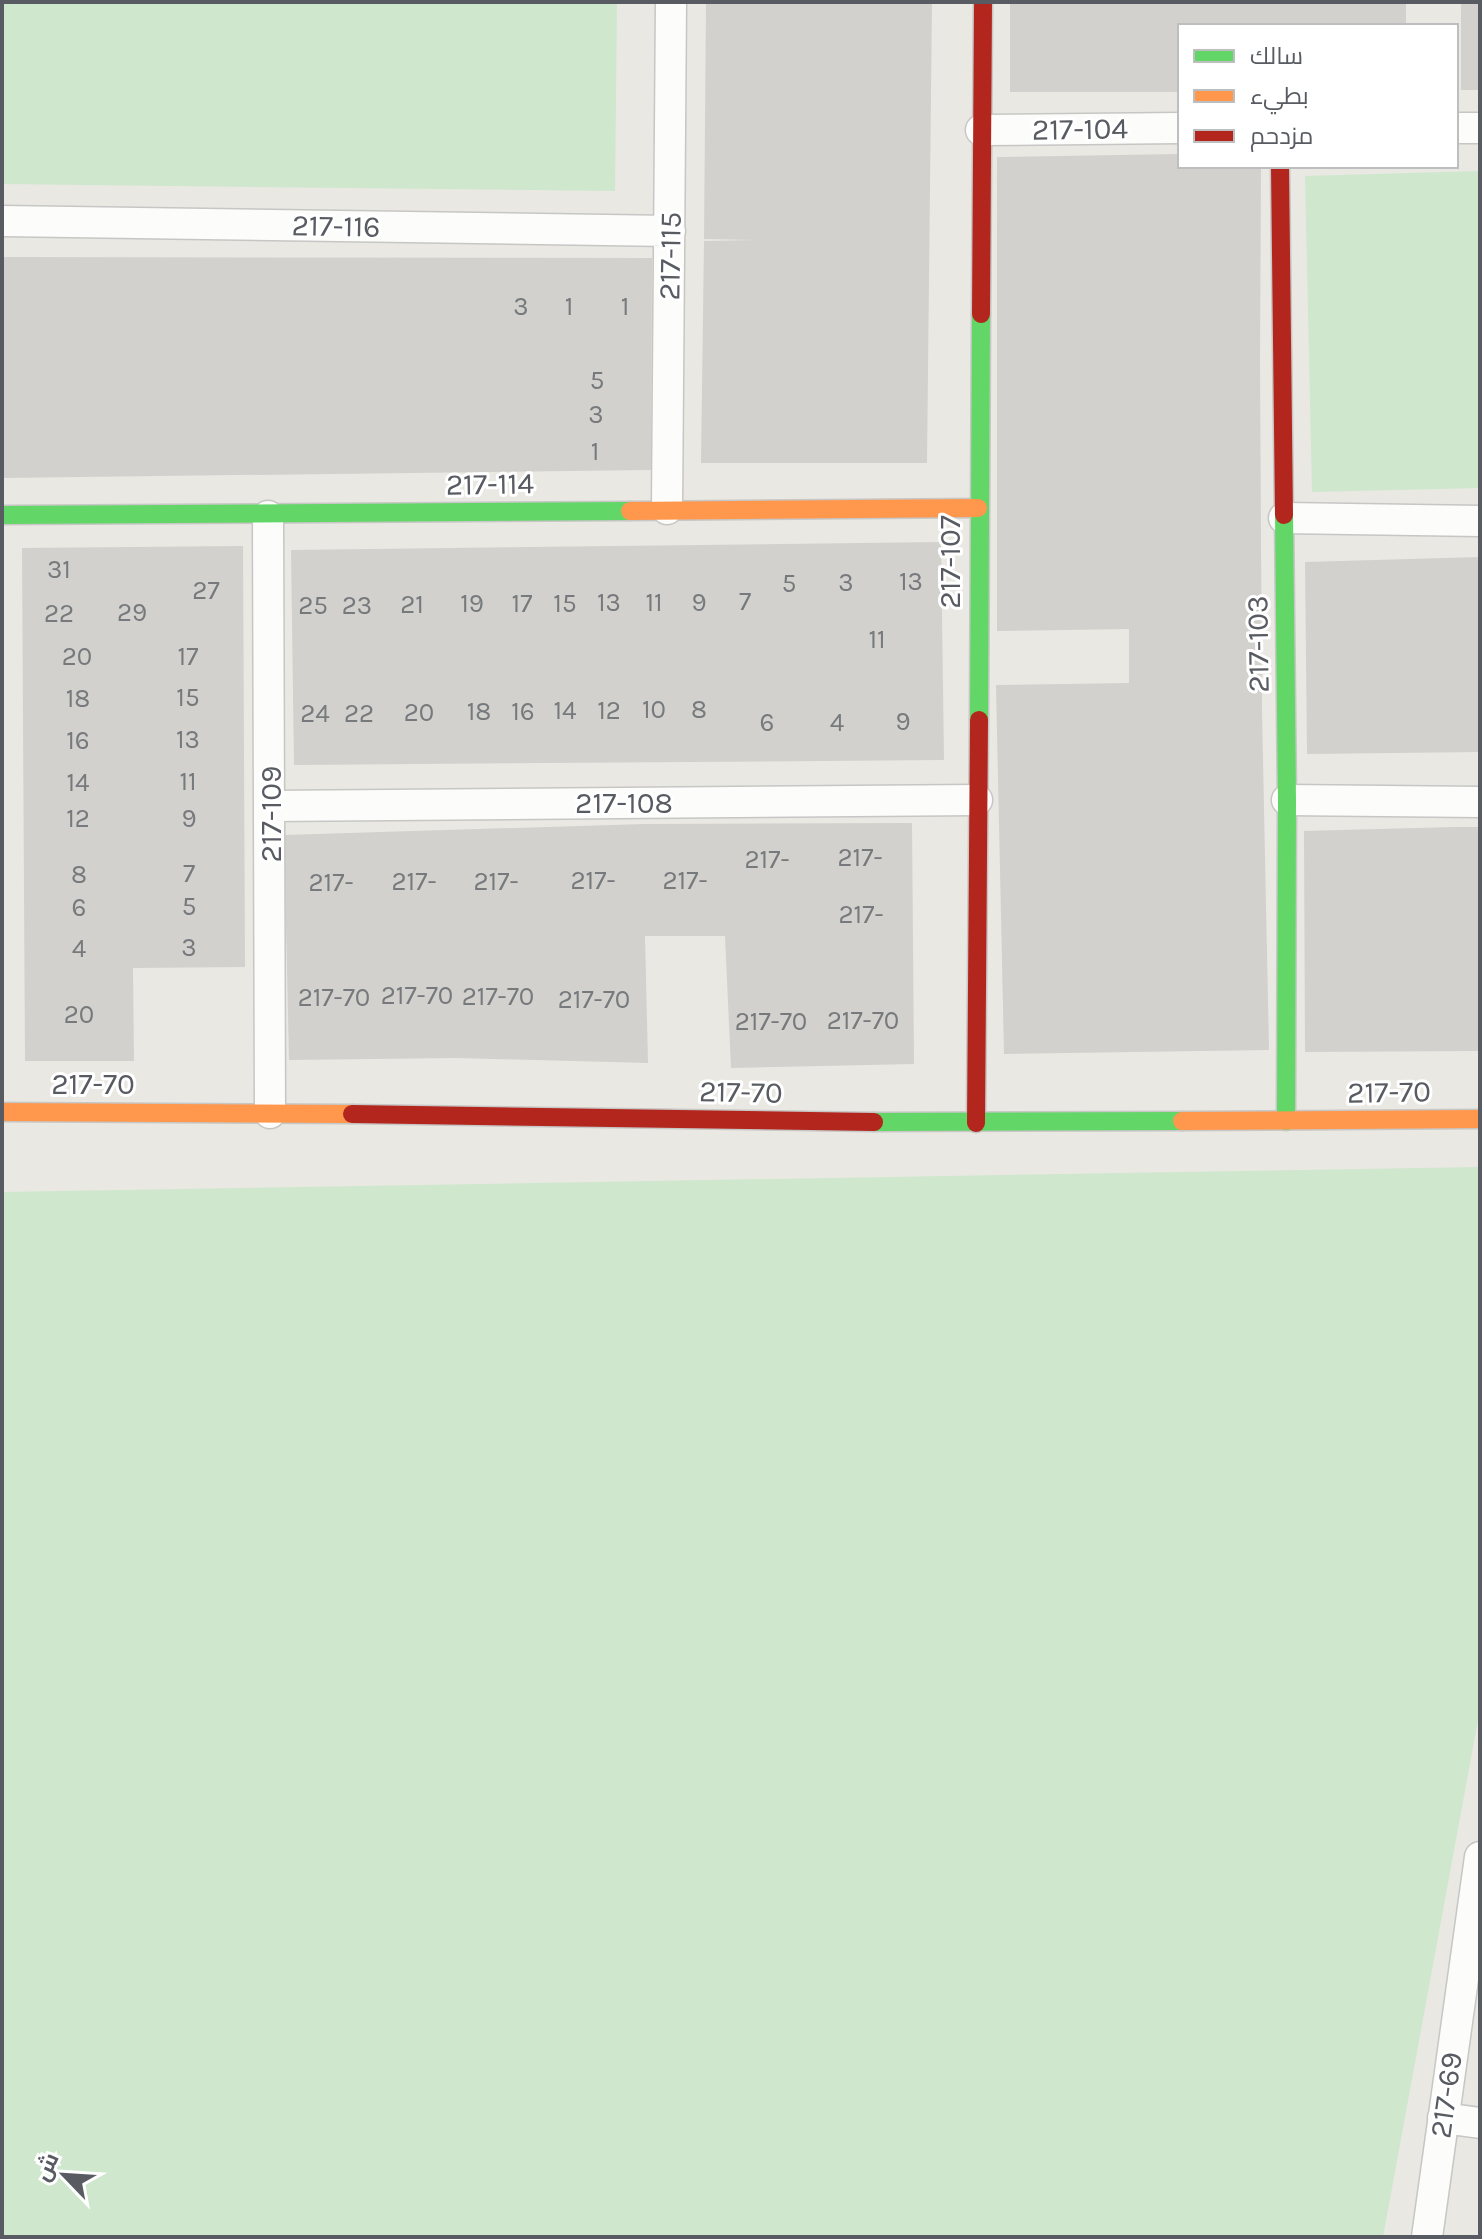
<svg xmlns="http://www.w3.org/2000/svg" width="1482" height="2239" viewBox="0 0 1482 2239" font-family="Karla,Cairo,sans-serif">
<style>
.green{fill:#cfe7cd}
.building{fill:#d2d1cd}
.lines{fill:none;stroke-linecap:round;stroke-linejoin:round}
.street-casing{stroke:#c6c6c5;stroke-width:33}
.fast-casing{stroke:#c7c7c6;stroke-width:21}
.slow-casing{stroke:#c7c7c6;stroke-width:21}
.jam-casing{stroke:#c7c7c6;stroke-width:21}
.street{stroke:#fcfcfb;stroke-width:30}
.fast{stroke:#63d668;stroke-width:18}
.slow{stroke:#ff974d;stroke-width:18}
.jam{stroke:#b3261e;stroke-width:18}
.labels{text-anchor:middle;dominant-baseline:central;stroke-width:6;stroke-linejoin:round;paint-order:stroke}
.number-label{font-size:26px;fill:#777a7d}
.street-label{font-size:30px;fill:#585c62;stroke:#fff}
</style>
<rect width="100%" height="100%" fill="#eae8e2"/>
<path class="green" d="M2 2H617L615 191 2 184Z
M1480 171V488L1312 492 1305 176Z
M1480 1167V1709L1383 2237H2V1192Z"/>
<path class="building" d="M706 2H932L927 463H701L704 241 756 240 704 239Z
M1010 2H1406V26H1180V92H1010Z
M1461 2H1480V90H1461Z
M1180 154V166H1261L1260 363 1262 711 1269 1050 1004 1054 996 685 1129 683V629L997 631V157Z
M2 257 652 258 651 470 2 478Z
M941 542 944 760 294 765 291 550Z
M243 546 245 967 133 968 134 1061H25L22 548Z
M1480 557V752L1307 754 1305 562Z
M912 823 914 1064 731 1068 725 936H645L648 1063 456 1058 289 1060 284 835 644 824Z
M1454 827H1480V1051L1305 1052 1304 831Z"/>
<g class="lines">
<defs>
<path id="street" d="M1456 128H1480
M981 130 1180 128
M2 221 670 231
M667 509 671 2
M268 516 270 1113
M1284 518 1480 521
M1287 800 1480 802
M271 806 977 800
M1443 2118 1480 2123
M1427 2237 1480 1857"/>
<path id="fast" d="M2 515 630 511
M1284 515 1287 800 1286 1121
M979 720 981 314
M874 1122 1182 1121"/>
<path id="slow" d="M630 511 978 508
M2 1112 352 1114
M1182 1121 1480 1119"/>
<path id="jam" d="M1280 166 1284 515
M981 314 983 2
M352 1114 874 1122
M976 1123 979 720"/>
</defs>
<use href="#street" class="street-casing"/>
<use href="#fast" class="fast-casing"/>
<use href="#slow" class="slow-casing"/>
<use href="#jam" class="jam-casing"/>
<use href="#street" class="street"/>
<use href="#fast" class="fast"/>
<use href="#slow" class="slow"/>
<use href="#jam" class="jam"/>
</g>
<g class="labels">
<g class="number-label">
<text x="521" y="306">3</text>
<text x="569" y="306">1</text>
<text x="625" y="306">1</text>
<text x="597" y="380">5</text>
<text x="596" y="414">3</text>
<text x="595" y="451">1</text>
<text x="59" y="569">31</text>
<text x="911" y="581">13</text>
<text x="846" y="582">3</text>
<text x="789" y="583">5</text>
<text x="206" y="590">27</text>
<text x="745" y="601">7</text>
<text x="609" y="602">13</text>
<text x="654" y="602">11</text>
<text x="699" y="602">9</text>
<text x="472" y="603">19</text>
<text x="522" y="603">17</text>
<text x="565" y="603">15</text>
<text x="412" y="604">21</text>
<text x="313" y="605">25</text>
<text x="357" y="605">23</text>
<text x="132" y="612">29</text>
<text x="59" y="613">22</text>
<text x="877" y="639">11</text>
<text x="77" y="656">20</text>
<text x="188" y="656">17</text>
<text x="188" y="697">15</text>
<text x="78" y="698">18</text>
<text x="654" y="709">10</text>
<text x="699" y="709">8</text>
<text x="565" y="710">14</text>
<text x="609" y="710">12</text>
<text x="479" y="711">18</text>
<text x="523" y="711">16</text>
<text x="419" y="712">20</text>
<text x="315" y="713">24</text>
<text x="359" y="713">22</text>
<text x="903" y="721">9</text>
<text x="767" y="722">6</text>
<text x="837" y="722">4</text>
<text x="188" y="739">13</text>
<text x="78" y="740">16</text>
<text x="188" y="781">11</text>
<text x="78" y="782">14</text>
<text x="78" y="818">12</text>
<text x="189" y="818">9</text>
<text x="860" y="857">217-</text>
<text x="767" y="859">217-</text>
<text x="189" y="873">7</text>
<text x="79" y="874">8</text>
<text x="593" y="880">217-</text>
<text x="685" y="880">217-</text>
<text x="414" y="881">217-</text>
<text x="496" y="881">217-</text>
<text x="331" y="882">217-</text>
<text x="189" y="906">5</text>
<text x="79" y="907">6</text>
<text x="861" y="914">217-</text>
<text x="189" y="947">3</text>
<text x="79" y="948">4</text>
<text x="417" y="995">217-70</text>
<text x="498" y="996">217-70</text>
<text x="334" y="997">217-70</text>
<text x="594" y="999">217-70</text>
<text x="79" y="1014">20</text>
<text x="863" y="1020">217-70</text>
<text x="771" y="1021">217-70</text>
</g>
<g class="street-label">
<text transform="translate(1080 129) rotate(-1)">217-104</text>
<text transform="translate(336 226) rotate(1)">217-116</text>
<text transform="translate(670 256) rotate(-89)">217-115</text>
<text transform="translate(490 484) rotate(-1)">217-114</text>
<text transform="translate(950 562) rotate(-90)">217-107</text>
<text transform="translate(1258 644) rotate(-91)">217-103</text>
<text x="624" y="803">217-108</text>
<text transform="translate(271 814) rotate(-90)">217-109</text>
<text x="93" y="1084">217-70</text>
<text transform="translate(741 1092) rotate(1)">217-70</text>
<text transform="translate(1389 1092) rotate(-1)">217-70</text>
<text transform="translate(1446 2095) rotate(-82)">217-69</text>
</g>
</g>
<rect width="1482" height="2239" fill="none" stroke="#585c62" stroke-width="8"/>
<rect x="1178" y="24" width="280" height="144" fill="#ffffff" stroke="#bcbec0" stroke-width="2"/>
<rect x="1194" y="50" width="40" height="12" fill="#63d668" stroke="#bcbec0" stroke-width="2"/>
<text x="1250" y="64" font-size="24" fill="#585c62">سالك</text>
<rect x="1194" y="90" width="40" height="12" fill="#ff974d" stroke="#bcbec0" stroke-width="2"/>
<text x="1250" y="104" font-size="24" fill="#585c62">بطيء</text>
<rect x="1194" y="130" width="40" height="12" fill="#b3261e" stroke="#bcbec0" stroke-width="2"/>
<text x="1250" y="144" font-size="24" fill="#585c62">مزدحم</text>
<g transform="translate(64 2175) rotate(295)" stroke="#ffffff" stroke-width="6" paint-order="stroke">
<path d="M0-6L14 30L0 20L-14 30Z" fill="#585c62"/>
<text y="-12" font-size="22" font-weight="bold" text-anchor="middle" fill="#585c62">ش</text>
</g>
</svg>
